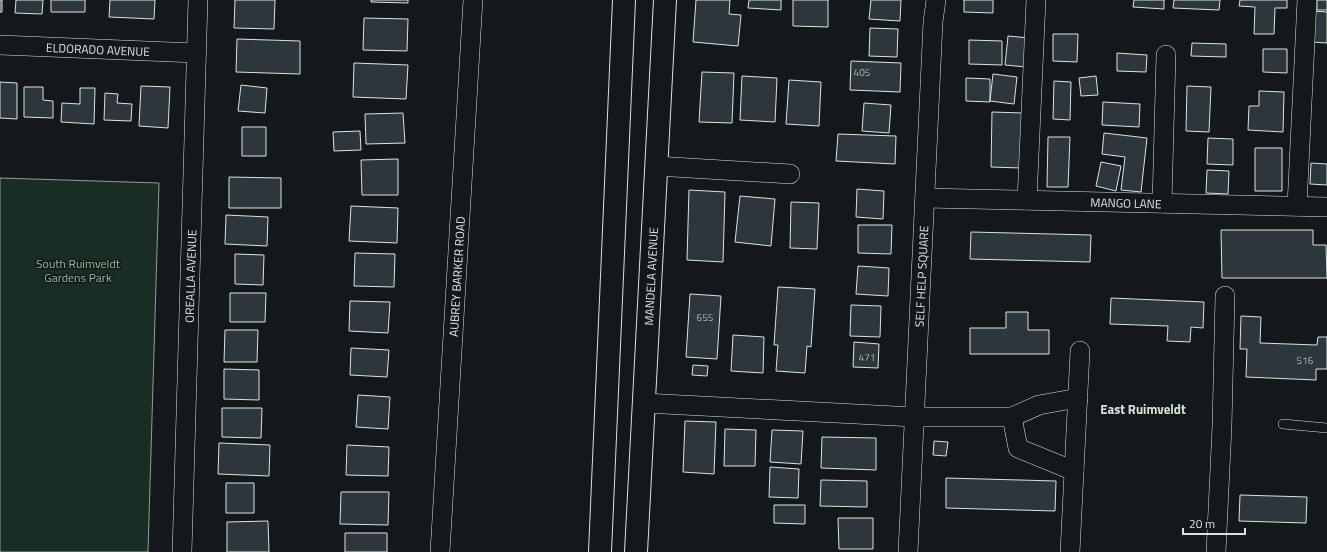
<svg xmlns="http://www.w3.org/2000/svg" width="1327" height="552" viewBox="0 0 1327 552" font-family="'Titillium Web',sans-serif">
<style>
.green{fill:#1a2d24;stroke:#939e99}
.building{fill:#2c363c;stroke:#d8e6dc}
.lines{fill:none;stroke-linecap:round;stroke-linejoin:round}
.service-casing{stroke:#d8e6dc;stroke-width:10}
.minor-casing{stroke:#d8e6dc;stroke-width:20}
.secondary-casing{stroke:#d8e6dc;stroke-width:24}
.service{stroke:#14181c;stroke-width:9}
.minor{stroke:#14181c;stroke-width:19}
.secondary{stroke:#14181c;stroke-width:22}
.labels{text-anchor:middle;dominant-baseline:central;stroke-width:3;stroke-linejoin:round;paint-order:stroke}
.number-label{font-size:10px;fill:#adbab4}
.street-label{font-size:12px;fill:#d8e6dc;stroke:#14181c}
.park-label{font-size:12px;fill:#8ac095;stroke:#14181c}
.neighbourhood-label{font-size:13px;font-weight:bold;fill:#d8e6dc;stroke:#14181c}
</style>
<rect width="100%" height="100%" fill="#14181c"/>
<path class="green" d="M0 178 159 183 148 552H0Z"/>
<path class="building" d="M0 0H2V12H0Z
M16 0H43L42 14 15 13Z
M51 0H85V12H51Z
M110 0H155L154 19 109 17Z
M235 0H275L274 29 234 28Z
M371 0H408V3L371 2Z
M696 0H730L729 14 741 15 738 46 693 42Z
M749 0H781V10L748 8Z
M793 0H828V27L793 26Z
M871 0H901L900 21 869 19Z
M964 0H993V13L964 12Z
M1134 0H1164V9L1133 7Z
M1174 0H1220L1219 10 1173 8Z
M1240 0H1287V8H1275L1274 34H1254L1255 7 1239 6Z
M1317 0H1327V10H1317Z
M1313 11 1327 12V43L1312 42Z
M364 18 408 19 407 51 363 50Z
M870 28 898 29 897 57 869 56Z
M1053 34H1078L1077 62 1053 61Z
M1008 36 1029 38 1026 67 1005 65Z
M237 39 300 41V74L236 72Z
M969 40 1002 41V65L969 64Z
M1192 43 1226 44V57L1191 56Z
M1263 49H1287V73L1263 72Z
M1117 53 1147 55 1146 72 1117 71Z
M851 61 901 63 900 92 850 90Z
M354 63 408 65 406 99 353 97Z
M702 72 734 73 732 123 699 122Z
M993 74 1017 77 1014 104 990 101Z
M742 76 777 78 775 122 740 120Z
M1096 76 1098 95 1081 96 1079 78Z
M966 78 990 79V102L966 101Z
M789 80 821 82 819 126 786 124Z
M1054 81 1071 82 1070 120 1053 119Z
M0 82 17 83V119L0 118Z
M241 85 267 88 265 113 238 111Z
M141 86 170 87 168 128 139 126Z
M1187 86 1211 87 1209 132 1186 131Z
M24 87H43V100L53 101V118L24 117Z
M80 88H95L94 124 61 122 62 103 80 104Z
M1259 91 1284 92 1283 132 1248 130 1249 106H1259Z
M105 93 118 94 117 103 132 104 131 121 104 120Z
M1103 102 1140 104 1139 127 1102 125Z
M864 103 891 105 889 133 862 131Z
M992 112 1023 113 1021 168 991 167Z
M403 113 405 143 366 144 365 114Z
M242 127H266V156H242Z
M360 131 361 150 334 151 333 132Z
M1104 133 1147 138 1141 192 1121 190 1125 157 1102 154Z
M838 134 896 136 895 164 836 161Z
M1048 137H1070L1068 187H1047Z
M1208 138 1233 139V165L1207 164Z
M1255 148H1282V191H1255Z
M398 159V195H362L361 160Z
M1101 162 1121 166 1116 191 1096 186Z
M1311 163 1327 164V185L1310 184Z
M1207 170 1229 171 1228 194 1206 193Z
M229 177 281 178V208H229Z
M857 189 884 191 883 219 856 217Z
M689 190 725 192 723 262 687 260Z
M740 196 775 199 771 246 735 242Z
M791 202 819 203 817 249 790 248Z
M351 206 398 208 397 243 349 241Z
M226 215 268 217 267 246 225 244Z
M858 225H892L891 254 858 253Z
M1221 230H1313V245H1326L1327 278H1222Z
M971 232 1091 235 1090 262 970 259Z
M355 253 395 254 394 287 354 286Z
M235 254 264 255 263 285 235 284Z
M858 266 889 268 888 296 856 294Z
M778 287 815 289 811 347 807 346 805 373 776 371 778 345H774Z
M230 293H266L265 322H230Z
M690 294 721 296 717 359 686 357Z
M1111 298 1204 302 1203 328 1191 327 1190 342 1167 341 1168 326 1110 324Z
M350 301 390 302 388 333 349 331Z
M851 305 881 306 880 337 850 336Z
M1006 312H1028V330H1049V354H970V328H1006Z
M1241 316 1261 317 1260 343 1317 345 1318 337H1327V369H1316V380L1246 377 1247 349H1240Z
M225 330H258L257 362H224Z
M733 335 764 337 763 373 731 371Z
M854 342 879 344 878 368 853 367Z
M351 348 389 350 387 377 350 375Z
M693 365 708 366 707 376 692 375Z
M224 369 259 370V400L224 399Z
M358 395 390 397 388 429 356 427Z
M222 408H262L261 438 222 437Z
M685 421 716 422 714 474 683 472Z
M725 429 756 430 755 466H724Z
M772 430 803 431 801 464 770 462Z
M822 437 876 438V470L821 468Z
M934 441 948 442 946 456 933 455Z
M219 443 270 445 269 476 218 474Z
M347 445 389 447 388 476 346 475Z
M770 467 799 469 798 498 769 497Z
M946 478 1056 481 1055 511 946 508Z
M821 480 867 481V507L820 506Z
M226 483H254V513H226Z
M341 492H389L388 525 340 524Z
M1240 495 1307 497 1306 523 1239 521Z
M774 505H805V524L774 523Z
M838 518H873V549H839Z
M268 521 269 552H227V522Z
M345 533H387V552H345Z"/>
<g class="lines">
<defs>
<path id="service" d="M1283 424 1327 428"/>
<g id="minor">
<path id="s1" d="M0 45 196 53"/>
<path d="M656 166 790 174"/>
<path id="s2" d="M925 198 1327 207"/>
<path d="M1027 200 1036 0"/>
<path d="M1162 203 1166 55"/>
<path d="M1297 206 1307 0"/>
<path d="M644 403 914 417H1012L1018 448 1074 471"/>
<path d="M1012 417 1039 405 1078 398"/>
<path id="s3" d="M182 552 198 0"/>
<path id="s4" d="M440 552 473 0"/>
<path id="s5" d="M908 552 933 22 936 0"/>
<path d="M1070 552 1080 351"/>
<path d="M1216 552 1222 426 1225 296"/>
</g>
<g id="secondary">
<path d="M600 552 624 0"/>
<path id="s6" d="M636 552 665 0"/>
</g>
</defs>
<use href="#service" class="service-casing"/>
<use href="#minor" class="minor-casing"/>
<use href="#secondary" class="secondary-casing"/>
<use href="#service" class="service"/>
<use href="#minor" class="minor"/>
<use href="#secondary" class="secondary"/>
</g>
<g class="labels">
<g class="number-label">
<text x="862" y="72">405</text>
<text x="705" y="317">655</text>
<text x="867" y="357">471</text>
<text x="1305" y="360">516</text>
</g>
<g class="street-label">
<text stroke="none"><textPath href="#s1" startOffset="98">ELDORADO AVENUE</textPath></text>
<text stroke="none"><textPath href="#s2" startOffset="201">MANGO LANE</textPath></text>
<text stroke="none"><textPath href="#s3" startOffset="276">OREALLA AVENUE</textPath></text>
<text stroke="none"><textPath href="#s4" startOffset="276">AUBREY BARKER ROAD</textPath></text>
<text stroke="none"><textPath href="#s6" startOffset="276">MANDELA AVENUE</textPath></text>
<text stroke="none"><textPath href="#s5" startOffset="276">SELF HELP SQUARE</textPath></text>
</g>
<g class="park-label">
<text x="78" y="263">South Ruimveldt<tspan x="78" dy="14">Gardens Park</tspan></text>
</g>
<g class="neighbourhood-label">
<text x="1143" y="409">East Ruimveldt</text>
</g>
</g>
<path d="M1183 528v6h62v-6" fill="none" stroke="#d8e6dc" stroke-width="2"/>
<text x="1189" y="528" font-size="12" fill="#d8e6dc" stroke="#14181c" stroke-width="3" paint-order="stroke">20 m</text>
</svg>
